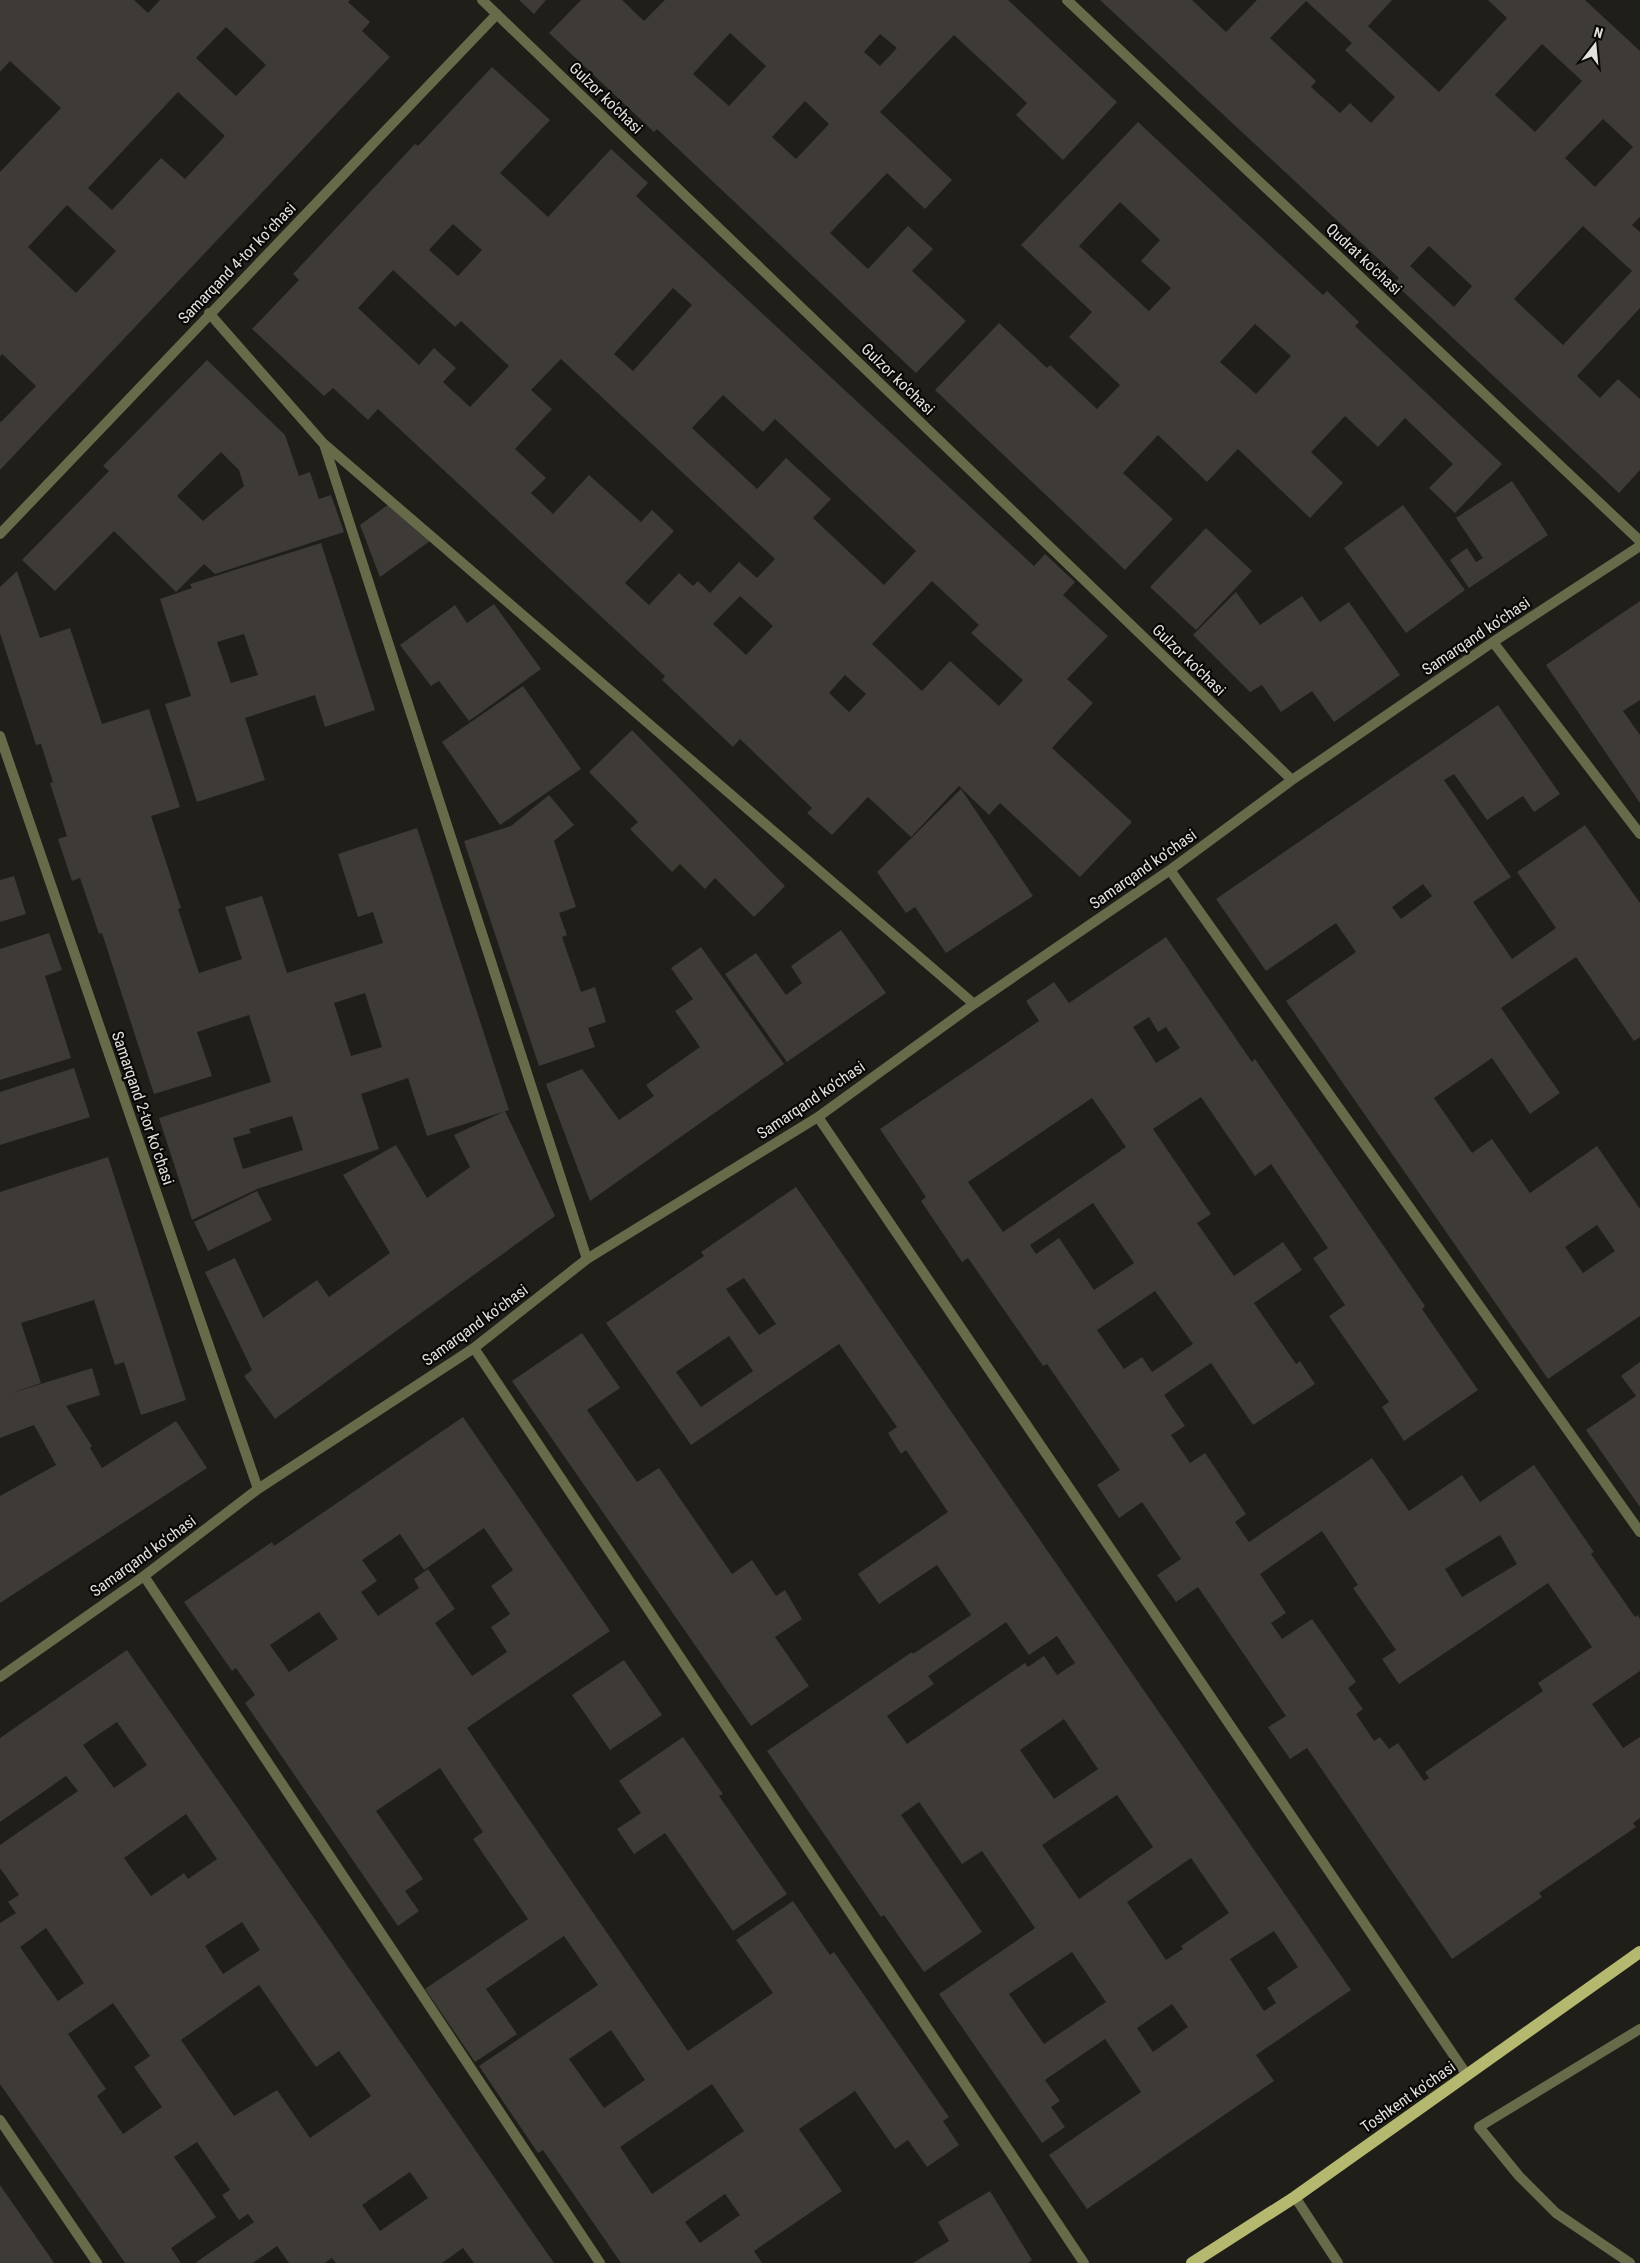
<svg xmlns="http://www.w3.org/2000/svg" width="1640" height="2263" viewBox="0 0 1640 2263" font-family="'Roboto Condensed',sans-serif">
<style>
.building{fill:#3e3a35;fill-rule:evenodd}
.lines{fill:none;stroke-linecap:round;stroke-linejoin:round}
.lane{stroke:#686b49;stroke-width:10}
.street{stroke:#686b49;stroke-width:10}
.primary{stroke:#b4b96f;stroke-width:12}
.labels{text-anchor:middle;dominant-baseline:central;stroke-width:4.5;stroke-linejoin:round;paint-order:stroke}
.street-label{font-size:16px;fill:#e2e1dd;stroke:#090806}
</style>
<rect width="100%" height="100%" fill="#201e19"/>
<path class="building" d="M0 0H134L148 13 160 0H350L348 2 370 22 362 31 390 57 0 470V421L1 422 36 386 2 354 0 357V172L61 108 10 61 0 72ZM226 27 266 65 236 96 196 58ZM178 92 225 136 185 179 161 158 112 210 88 188ZM67 205 116 251 76 293 28 247Z
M519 0H546L534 14Z
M581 0H622L644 21 665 0H1008L1117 102 1063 160 1016 115 1027 103 954 35 880 112 952 180 925 209 887 173 830 233 868 269 908 226 933 249 912 271 966 321 916 373 657 129 654 132 549 33ZM730 33 766 66 729 106 693 74ZM880 34 897 48 880 66 864 52ZM805 101 829 124 796 159 772 137Z
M1100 0H1192L1226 32 1257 0H1392L1368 26 1439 92 1507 18 1488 0H1585L1640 51V217L1632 225 1640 232V308L1577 376 1600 398 1618 379 1640 399V470L1619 493 1394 283 1399 278ZM1306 1 1352 43 1345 50 1395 97 1371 123 1350 103 1340 113 1311 87 1316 81 1270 38ZM1542 44 1582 81 1535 132 1495 95ZM1603 119 1633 147 1595 187 1565 158ZM1583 226 1632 271 1563 345 1514 299ZM1429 246 1472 286 1454 307 1410 266Z
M492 67 550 120 500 173 548 217 611 149 648 183 636 196 1034 566 1045 554 1075 582 1063 595 1108 636 1067 679 1093 703 1052 748 1132 822 1080 877 1000 803 989 815 959 786 911 837 868 797 832 835 807 813 812 808 740 739 733 747 662 680 665 676 378 409 368 420 333 388 324 396 252 329 299 280 293 274 415 144 418 146ZM453 224 482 250 458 276 429 250ZM393 270 455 327 461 321 509 366 470 407 443 382 456 368 434 348 419 365 358 308ZM673 288 692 305 633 371 614 354ZM561 359 775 559 757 578 739 562 710 593 698 581 693 586 679 573 649 605 625 583 674 531 652 510 641 522 589 475 553 514 531 493 546 478 515 449 552 409 531 390ZM723 395 763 432 775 419 916 551 884 585 813 518 831 499 786 458 757 489 692 428ZM932 581 979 625 971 633 1023 680 999 706 950 661 922 691 872 644ZM740 596 773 626 746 655 713 624ZM845 675 866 694 849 712 829 693Z
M1138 122 1323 295 1327 291 1359 322 1355 326 1502 464 1455 513 1429 488 1453 464 1405 418 1378 447 1345 416 1311 452 1343 483 1310 518 1238 449 1207 482 1158 435 1123 473 1173 519 1125 570 935 390 999 323 1047 368 1050 365 1097 409 1120 385 1069 337 1092 312 1021 245ZM1120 202 1160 240 1141 261 1171 288 1149 311 1079 246ZM1255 324 1291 356 1256 394 1220 362Z
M207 360 285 435 299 476 310 472 319 499 331 495 344 532 215 574 204 564 176 592 114 531 55 591 22 560 109 471 103 466ZM221 452 239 470 244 486 203 521 177 496Z
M1512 481 1548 535 1469 588 1450 560 1467 548 1476 562 1483 558 1456 518Z
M389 504 430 541 380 577 360 525Z
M1403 505 1465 590 1406 633 1344 548Z
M1206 528 1252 571 1196 630 1150 587Z
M321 543 375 710 325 727 315 695 245 718 265 780 197 802 165 704 191 696 160 599 192 588 190 584ZM244 634 258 675 231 683 217 642Z
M17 571 40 638 70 628 102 724 149 709 180 807 151 816 181 908 178 909 199 973 242 959 225 907 262 896 287 973 383 943 373 912 358 917 338 854 417 828 509 1110 427 1136 408 1078 361 1094 379 1149 257 1189 192 1220 159 1118 271 1082 249 1015 197 1032 212 1076 154 1094 102 933 99 934 80 878 72 881 58 839 67 836 50 783 53 782 41 744 36 745 0 633V587ZM365 993 382 1047 351 1056 334 1003ZM292 1116 303 1150 243 1169 233 1138 251 1133 249 1129Z
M1236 592 1260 625 1302 596 1320 622 1349 602 1400 675 1334 722 1312 691 1281 712 1262 685 1250 692 1193 635Z
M1640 601V700L1623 711 1640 735V803L1546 665Z
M494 604 541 669 469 721 439 681 431 686 400 645 455 605 467 623Z
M523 686 581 769 500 825 442 742Z
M1498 705 1560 794 1534 812 1523 796 1487 820 1454 774 1444 780 1511 877 1473 902 1512 959 1556 928 1517 872 1585 825 1640 903V1037L1634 1041 1576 957 1501 1008 1560 1093 1530 1114 1492 1058 1434 1098 1472 1153 1492 1139 1530 1193 1597 1146 1640 1209V1316L1548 1379 1286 1001 1356 952 1336 923 1266 971 1216 899ZM1423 884 1432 896 1401 919 1392 907ZM1597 1225 1615 1251 1583 1273 1565 1247Z
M632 730 785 886 754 917 715 878 705 889 680 864 672 872 630 829 638 822 589 772Z
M961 789 1033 896 946 953 915 907 906 913 877 872Z
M549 795 574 825 554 841 576 907 559 913 567 935 562 937 581 992 595 987 606 1022 588 1028 595 1047 539 1066 464 841 511 826Z
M14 876 26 914 0 922V880Z
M841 930 886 993 787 1062 725 974 756 953 786 995 802 983 791 966Z
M49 933 62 970 45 976 71 1058 0 1080V949Z
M1166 937 1252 1062 1255 1059 1425 1306 1422 1309 1478 1390 1404 1441 1382 1407 1389 1402 1329 1316 1345 1305 1313 1258 1328 1248 1271 1164 1255 1176 1201 1097 1153 1129 1211 1214 1197 1223 1234 1276 1283 1242 1302 1270 1254 1303 1296 1364 1300 1361 1315 1384 1253 1425 1211 1363 1164 1395 1185 1426 1171 1435 1190 1463 1205 1453 1246 1514 1235 1522 1249 1542 1372 1458 1409 1511 1462 1475 1480 1502 1534 1465 1594 1552 1591 1554 1635 1617 1638 1615 1640 1619V1671L1592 1704 1623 1748 1640 1737V1818L1633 1823 1636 1827 1539 1893 1542 1897 1452 1959 1307 1748 1290 1759 1268 1727 1286 1716 1198 1587 1176 1602 1157 1575 1181 1559 1142 1502 1119 1518 1097 1485 1120 1470 1047 1364 1043 1366 968 1258 962 1262 921 1201 926 1197 880 1129 1039 1021 1026 1001 1054 982 1069 1003ZM1149 1017 1158 1032 1166 1027 1180 1048 1156 1063 1133 1027ZM1092 1098 1126 1147 1003 1232 968 1182ZM1093 1203 1134 1263 1094 1290 1059 1238 1036 1254 1030 1245ZM1155 1291 1193 1344 1152 1372 1142 1357 1124 1369 1097 1330ZM1322 1531 1358 1585 1353 1588 1396 1650 1382 1659 1399 1684 1548 1583 1592 1647 1538 1683 1543 1691 1425 1772 1429 1778 1424 1781 1398 1743 1389 1749 1380 1737 1374 1741 1356 1714 1363 1709 1348 1688 1356 1682 1312 1619 1282 1639 1271 1623 1286 1613 1260 1574ZM1500 1535 1517 1564 1462 1597 1445 1569Z
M701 947 784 1064 590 1201 546 1084 582 1069 619 1120 654 1096 646 1085 700 1047 675 1011 693 999 671 968Z
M74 1068 90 1117 0 1145V1092Z
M505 1111 555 1216 275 1419 244 1376 252 1370 205 1272 235 1258 263 1318 317 1280 329 1297 390 1253 343 1175 396 1145 427 1198 470 1167 454 1135Z
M108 1157 186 1400 141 1415 124 1362 115 1365 94 1300 21 1323 41 1383 9 1394 92 1368 100 1395 66 1406 92 1446 90 1448 102 1468 176 1421 207 1468 0 1603V1496L56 1465 34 1425 0 1438V1397L5 1396 0 1397V1192Z
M796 1187 1351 1990 1256 2055 1274 2081 1087 2209 1049 2155 1141 2092 1105 2039 1045 2080 1060 2101 1051 2107 1065 2127 1042 2143 939 1994 1035 1928 982 1851 962 1864 919 1802 901 1815 982 1932 924 1972 884 1915 881 1917 767 1751 912 1652 913 1654 971 1615 937 1565 879 1604 858 1574 948 1512 906 1450 901 1454 888 1433 897 1427 839 1344 691 1445 606 1323 704 1256 701 1252ZM744 1278 776 1324 759 1335 726 1289ZM729 1336 753 1371 701 1407 676 1372ZM1006 1622 1029 1655 1057 1636 1075 1663 1057 1675 1044 1656 1028 1667 1025 1663 907 1744 887 1716 934 1684 928 1676ZM1064 1719 1098 1769 1054 1799 1020 1750ZM1117 1795 1153 1847 1079 1899 1042 1845ZM1191 1858 1229 1913 1181 1946 1183 1949 1166 1960 1127 1902ZM1274 1931 1298 1967 1267 1988 1276 2003 1264 2011 1230 1959ZM1072 1952 1106 2002 1044 2044 1009 1994ZM1172 2004 1188 2027 1153 2052 1137 2028Z
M257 1191 272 1220 208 1251 194 1222Z
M582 1333 620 1388 587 1410 637 1482 659 1468 732 1574 752 1560 776 1596 785 1590 802 1619 775 1637 809 1686 751 1726 512 1381Z
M1640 1362V1507L1586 1430 1636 1396 1621 1376Z
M463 1417 610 1631 467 1728 520 1806 688 2051 773 1993 736 1940 793 1901 830 1955 834 1952 949 2117 943 2121 959 2145 927 2167 908 2140 895 2149 855 2091 799 2129 842 2191 754 2251 762 2263H621L543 2150 538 2153 479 2066 598 1985 564 1936 486 1989 517 2034 475 2062 425 1989 528 1919 473 1839 483 1832 440 1768 376 1811 423 1879 405 1891 419 1911 398 1926 245 1703 255 1695 236 1668 232 1671 184 1602 272 1542 274 1546ZM484 1528 513 1570 491 1586 510 1614 491 1627 507 1652 472 1676 435 1623 455 1609 428 1569 414 1579 419 1588 378 1616 361 1592 377 1581 362 1560 400 1534 424 1570ZM319 1612 338 1639 289 1672 270 1645ZM611 2030 645 2080 604 2108 569 2059ZM712 2084 744 2131 652 2194 620 2147ZM725 2194 740 2215 700 2243 685 2222Z
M127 1650 328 1938 554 2263H474L463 2248 442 2263H336L332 2258 325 2263H289L277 2246 253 2263H195L254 2222 248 2214 239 2220 222 2195 230 2190 197 2142 174 2157 216 2217 171 2248 181 2263H125L37 2137 0 2084V1923L16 1913 8 1902 19 1895 0 1868V1845L78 1791 66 1776 0 1822V1738ZM117 1722 147 1765 114 1788 83 1745ZM186 1814 217 1859 188 1879 184 1873 151 1896 124 1858ZM242 1922 260 1950 223 1974 205 1946ZM46 1928 84 1983 58 2001 20 1947ZM259 1985 316 2067 339 2051 371 2096 310 2138 277 2090 234 2116 181 2040ZM113 2003 150 2056 134 2067 162 2107 123 2134 97 2096 106 2089 68 2034ZM410 2172 428 2198 380 2231 362 2205Z
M624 1660 662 1715 610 1750 572 1695Z
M683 1737 723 1794 719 1796 787 1894 733 1931 665 1833 634 1854 617 1829 641 1813 619 1781Z
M0 2185 50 2257 54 2263H0Z
M990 2191 1032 2260 1028 2263H913L949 2241 938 2222Z"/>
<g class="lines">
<path class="lane" d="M1295 2197 1338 2263
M1630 2263 1556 2213 1519 2176 1479 2127 1640 2029"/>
<path class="street" d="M482 0 1292 780
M1067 0 1640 541
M209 313 323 443 974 1004
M324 444 587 1259
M0 534 497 14
M1493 642 1640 834
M0 736 258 1489
M1170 870 1640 1532
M818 1117 1467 2075
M474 1348 1084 2263
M144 1576 600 2263
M0 1677 144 1576 258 1489 474 1348 587 1259 818 1117 974 1004 1170 870 1292 780 1493 642 1640 546
M0 2120 97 2263"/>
<path class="primary" d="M1192 2263 1295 2197 1640 1952"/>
</g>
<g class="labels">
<g class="street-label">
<text transform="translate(606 98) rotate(44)">Gulzor ko'chasi</text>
<text transform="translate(1364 259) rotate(43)">Qudrat ko'chasi</text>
<text transform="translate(237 263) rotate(-46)">Samarqand 4-tor koʻchasi</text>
<text transform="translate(898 379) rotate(44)">Gulzor ko'chasi</text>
<text transform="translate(1476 636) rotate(-34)">Samarqand ko‘chasi</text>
<text transform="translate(1189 660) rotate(44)">Gulzor ko'chasi</text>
<text transform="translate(1143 869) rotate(-35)">Samarqand ko‘chasi</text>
<text transform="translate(811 1100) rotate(-34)">Samarqand ko‘chasi</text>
<text transform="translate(143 1108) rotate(71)">Samarqand 2-tor koʻchasi</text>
<text transform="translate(475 1325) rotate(-36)">Samarqand ko‘chasi</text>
<text transform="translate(143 1556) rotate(-36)">Samarqand ko‘chasi</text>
<text transform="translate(1408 2097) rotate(-35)">Toshkent ko'chasi</text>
</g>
</g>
<g transform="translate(1595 45) rotate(16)" stroke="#090806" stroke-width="4" paint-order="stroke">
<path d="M0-4L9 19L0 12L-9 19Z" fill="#e2e1dd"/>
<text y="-8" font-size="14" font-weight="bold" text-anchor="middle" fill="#e2e1dd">N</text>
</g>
</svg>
